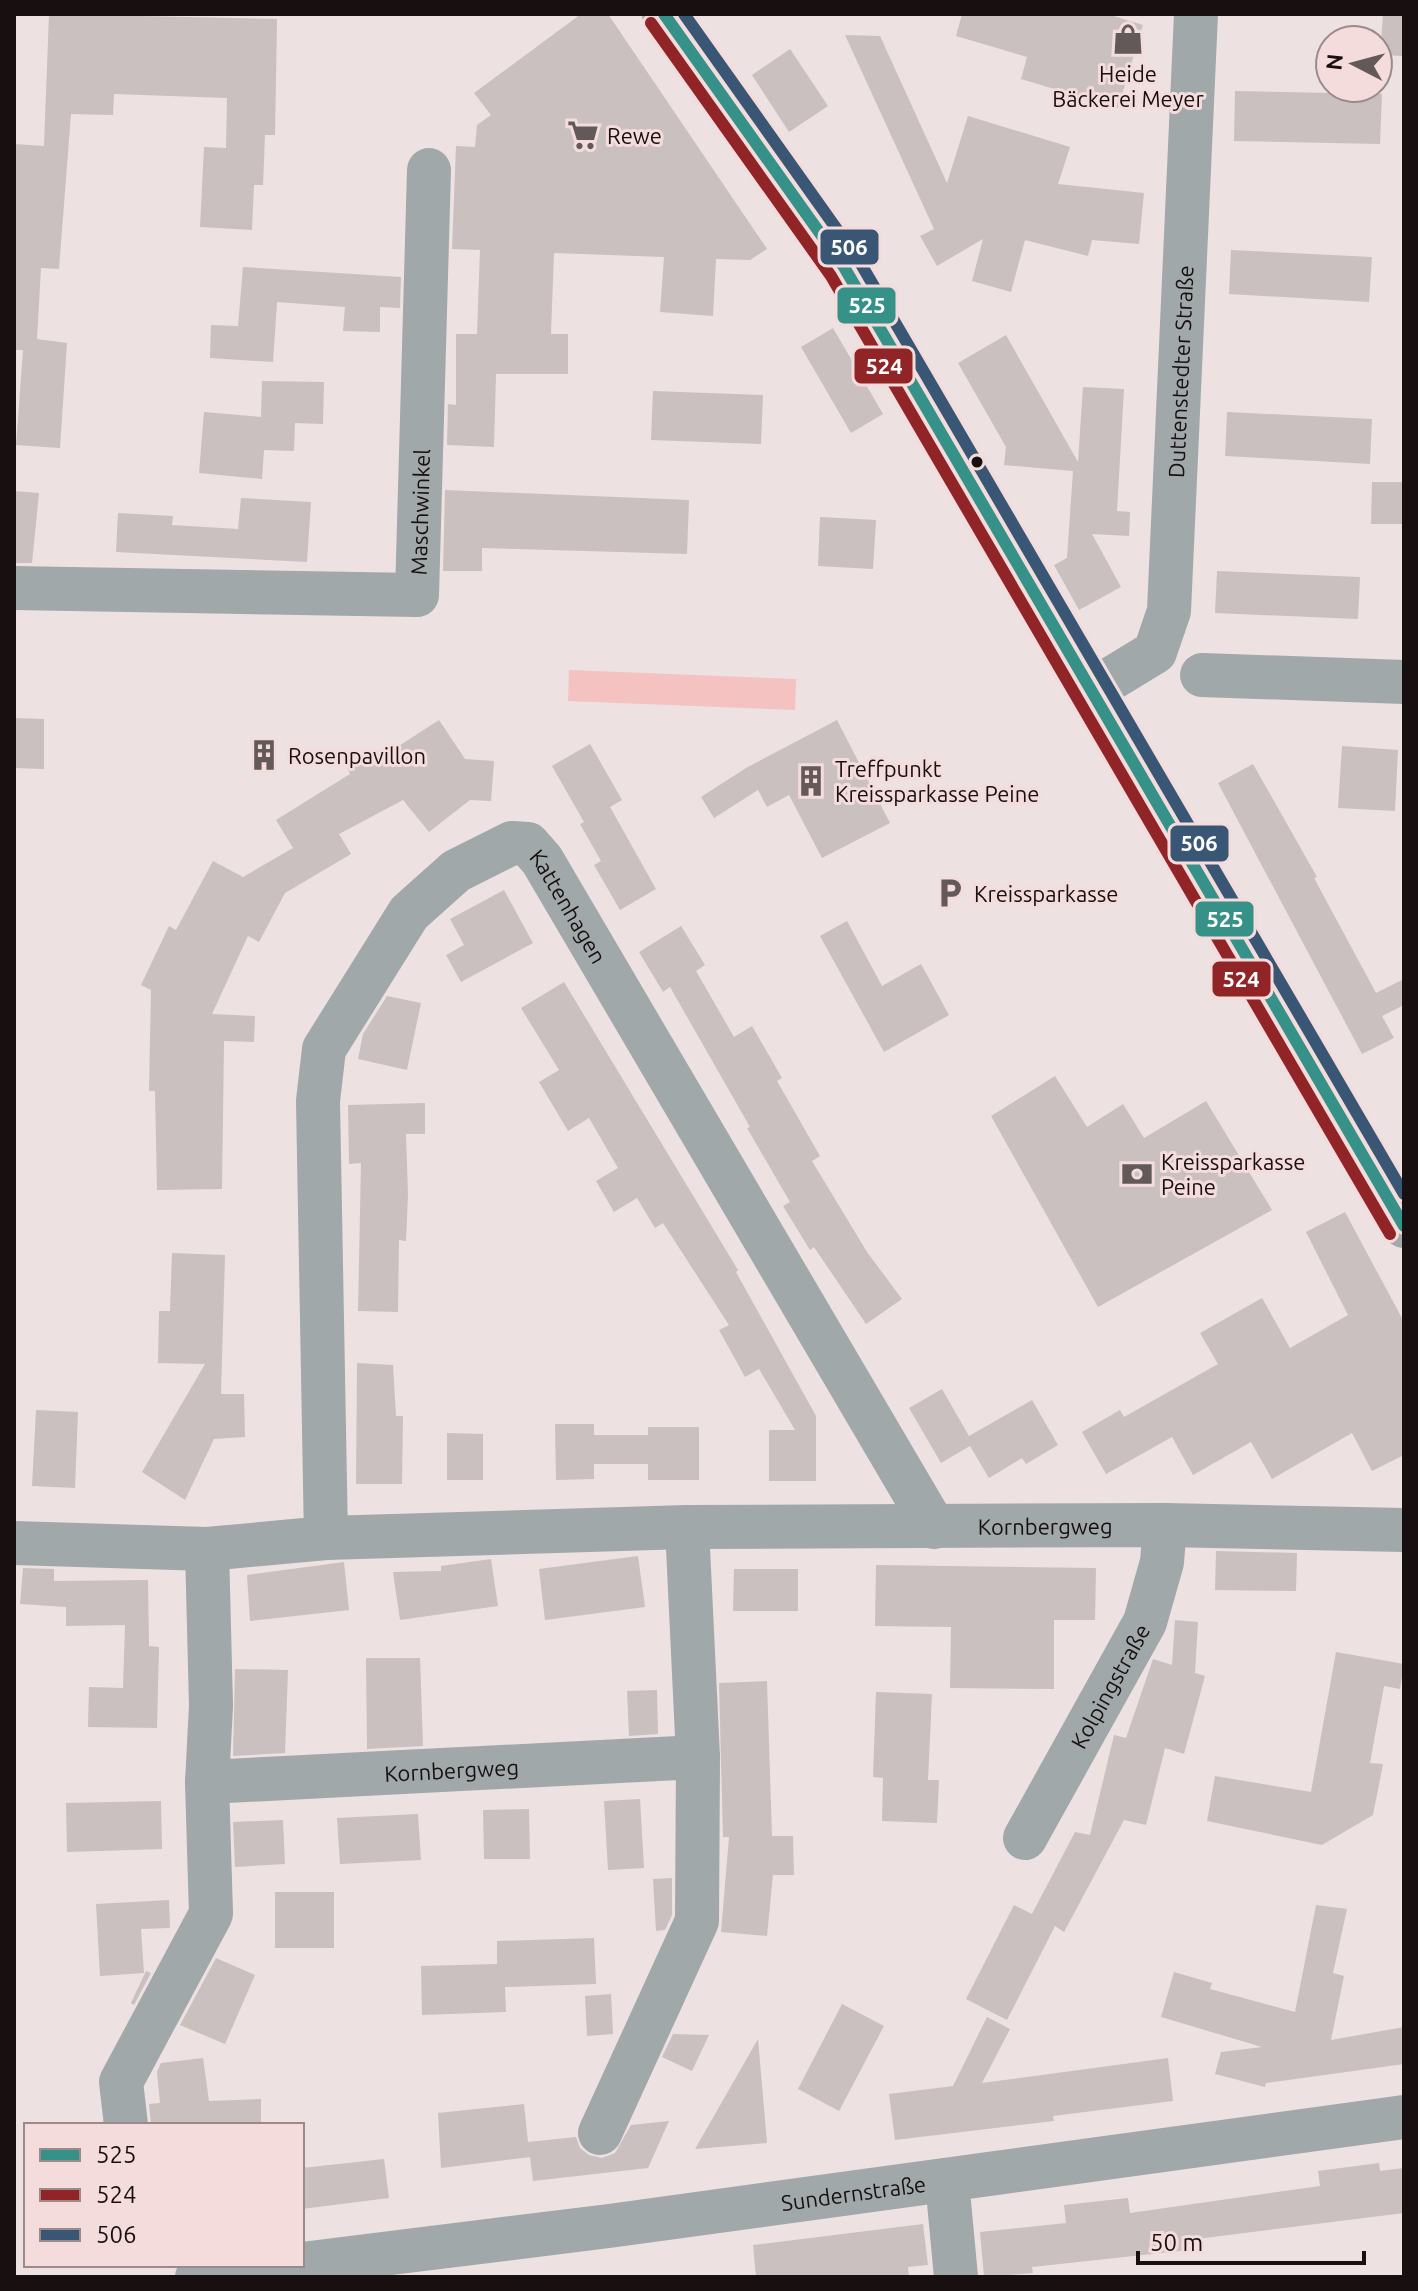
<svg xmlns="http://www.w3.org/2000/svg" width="1418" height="2291" viewBox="0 0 1418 2291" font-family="Ubuntu,sans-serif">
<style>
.green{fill:#f4c2c1}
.building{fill:#cac0bf}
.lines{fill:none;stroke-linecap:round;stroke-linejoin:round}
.minor{stroke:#a0a8aa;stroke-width:44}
.major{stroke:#a5a9ab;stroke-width:44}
.bus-1-casing{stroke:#f3dcdb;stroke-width:18}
.bus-2-casing{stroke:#f3dcdb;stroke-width:18}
.bus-3-casing{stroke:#f3dcdb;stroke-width:18}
.bus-1{stroke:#369289;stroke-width:12}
.bus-2{stroke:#912426;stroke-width:12}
.bus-3{stroke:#395775;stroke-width:12}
.bus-dot{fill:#181010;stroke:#f3dcdb;stroke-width:3}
.labels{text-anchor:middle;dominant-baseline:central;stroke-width:6;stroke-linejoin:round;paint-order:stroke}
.poi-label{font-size:22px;fill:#181010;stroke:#f3dcdb;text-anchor:start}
.street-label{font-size:22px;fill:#181010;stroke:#f3dcdb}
.line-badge{stroke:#f3dcdb;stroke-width:3}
.badge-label{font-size:22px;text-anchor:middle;font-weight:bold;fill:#fff}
</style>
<rect width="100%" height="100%" fill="#ede1e1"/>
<path class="green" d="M569 670 796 679 795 710 568 701Z"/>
<path class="building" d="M49 14 277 19 275 135H265L263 185H254L252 230 200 227 204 147 226 148 227 98 114 94 113 115 71 114 59 269 41 268 37 339 67 343 60 448 16 445 23 350H14V144L44 146Z
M581 14H608L767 249 750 260 716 259 713 316 660 312 664 257 554 253 551 334H568V374H496L494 447 447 445 448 404 456 405V334H477L480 250 452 249 456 146 475 147 477 125 491 115 474 93Z
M962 14H1107L1143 25 1118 108 1021 79 1027 57 956 36Z
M1383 14H1404V56L1380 55Z
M845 35 880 36 947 183 968 116 1070 147 1058 184 1144 193 1139 244 1092 240 1088 256 1025 240 1011 292 972 281 983 239 937 266 920 236 934 229Z
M790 49 828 106 789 132 752 75Z
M1235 91 1382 94 1380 144 1234 141Z
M1231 250 1372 257 1369 302 1229 294Z
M243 267 401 277 400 308 380 307V332L343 331 345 307 277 302 273 362 210 358 211 325 238 326Z
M833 328 883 414 851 433 801 347Z
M1006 335 1078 462 1083 387 1124 389 1117 511 1130 512 1129 536 1092 534 1121 587 1079 610 1054 565 1067 558 1073 471 1004 465 1006 447 958 363Z
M262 381 324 382 323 424 295 423 294 451 264 450 262 479 199 473 204 412 261 417Z
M653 391 763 395 761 444 651 440Z
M1227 412 1372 419 1370 464 1225 456Z
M1372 482H1404V524H1371Z
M445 490 689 500 687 554 482 548V571H443Z
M14 491 39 493 32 563H14Z
M241 498 311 502 307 562 116 552 118 513 173 516 172 525 238 529Z
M820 517 876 520 873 569 818 566Z
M1217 571 1360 577 1358 619 1215 613Z
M14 718 44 719V769L14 768Z
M439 720 465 759 494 761 491 801 470 800 429 832 403 800 339 834 351 854 285 893 259 942 248 936 212 1014 255 1016 254 1042 224 1041 222 1189 157 1190 155 1091H149L151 990 141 985 169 926 176 930 213 861 243 877 293 848 276 820 350 774 347 768 382 749 385 755Z
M837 720 890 823 822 858 789 795 767 807 758 790 714 818 701 797 746 768Z
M590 744 622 800 610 807 656 889 620 910 594 865 601 861 580 824 584 822 552 766Z
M1342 746 1398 750 1395 811 1338 808Z
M1253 764 1317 877 1314 878 1376 993 1404 979V1005L1382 1016 1394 1038 1362 1054 1218 783Z
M504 890 533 943 461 982 446 955 464 945 450 919Z
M847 921 882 986 921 964 949 1015 884 1052 820 936Z
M681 926 705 965 696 971 734 1037 752 1026 782 1078 777 1081 820 1156 812 1161 867 1252 902 1299 866 1324 814 1247 810 1250 783 1206 790 1202 747 1128 750 1127 670 987 663 992 639 952Z
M564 982 738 1270 736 1272 816 1416V1481H769V1430H795L759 1369 745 1377 719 1330 729 1325 663 1223 655 1228 637 1198 614 1212 596 1181 618 1168 589 1118 568 1131 539 1082 559 1070 521 1008Z
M387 996 421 1003 407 1070 358 1059 363 1034Z
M1055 1076 1087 1127 1123 1104 1144 1138 1206 1101 1272 1210 1098 1307 991 1116Z
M425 1103V1134H406L408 1195 406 1241 399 1240 398 1312 358 1311 361 1163 349 1164 348 1105Z
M1345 1212 1404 1322V1455L1372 1471 1352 1433 1272 1479 1251 1442 1193 1475 1172 1437 1106 1474 1082 1432 1120 1410 1124 1417 1218 1364 1200 1333 1262 1298 1290 1348 1348 1315 1306 1232Z
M172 1253 225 1255 221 1394H244L245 1437 214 1439 185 1500 142 1472 205 1364 158 1363 159 1311H170Z
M357 1363 393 1365 396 1416H403L402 1484H356Z
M942 1389 969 1436 1032 1400 1058 1445 1026 1464 1022 1458 989 1478 970 1446 941 1463 909 1408Z
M36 1410 78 1412 75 1488 32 1486Z
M555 1424H594V1435H648V1427H699V1480H648V1464H594V1479L556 1480Z
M447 1433 483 1434V1480H447Z
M1216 1551 1297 1553 1296 1591 1215 1590Z
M638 1556 645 1607 545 1620 539 1569Z
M491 1559 498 1606 400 1620 393 1572 441 1571V1566Z
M344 1562 349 1610 250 1621 247 1575Z
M876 1565 1096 1568 1095 1620H1054V1689L950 1688 951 1627 875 1626Z
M23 1568 54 1569V1581L148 1580 149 1646 159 1647 157 1728 88 1727 89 1687 123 1688 125 1625 66 1626V1607L20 1604Z
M734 1569H798V1611H733Z
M1175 1620 1198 1622 1195 1673 1205 1676 1184 1754 1165 1748 1146 1825 1124 1820 1064 1932 1055 1926 1007 2020 966 1999 1014 1905 1032 1914 1075 1832 1090 1835 1114 1735 1126 1738 1153 1659 1172 1665Z
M1336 1652 1404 1664 1400 1689 1384 1686 1370 1763 1383 1764 1373 1815 1322 1845 1207 1821 1215 1776 1311 1792Z
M366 1658H420L423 1746 367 1749Z
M235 1669 288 1670 285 1753 233 1756Z
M767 1681 772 1836H793L794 1875H773L767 1936 721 1932 729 1837H723L719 1683Z
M657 1690 658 1734 629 1736 627 1691Z
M876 1692 932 1694 928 1780H939L937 1823 882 1821 883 1778 873 1777Z
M640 1799 644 1868 608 1870 604 1801Z
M161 1801 162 1849 67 1852 66 1803Z
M529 1809 530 1859H484L483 1810Z
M418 1814 421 1860 340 1864 337 1818Z
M283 1820 285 1864 235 1867 233 1822Z
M672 1878V1915L665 1930 656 1931 653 1879Z
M275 1892H334V1948H275Z
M169 1900 170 1928 141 1929 144 1973 100 1976 96 1904Z
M1316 1905 1347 1909 1333 1973 1344 1976 1331 2040 1404 2027V2064L1266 2083 1265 2087 1215 2074 1221 2052 1262 2047 1161 2017 1174 1972 1212 1983 1210 1989 1295 2012Z
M594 1938 596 1984 505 1987 506 2012 422 2015 421 1966 497 1964V1941Z
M216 1958 255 1975 225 2044 180 2025Z
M146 1971 151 1973 134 2005 131 2003Z
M611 1994 613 2034 587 2036 585 1996Z
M842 2004 884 2026 839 2111 798 2089Z
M987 2017 1010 2029 982 2083 1168 2058 1173 2101 1053 2116 1054 2121 895 2140 889 2094 953 2086Z
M673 2034 709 2035 692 2071 662 2057Z
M758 2039 767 2143 695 2149Z
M203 2058 209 2101 261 2099V2125H151L149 2104 160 2103 157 2072 161 2063Z
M524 2104 528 2142 576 2137 580 2148 589 2155 602 2158 615 2153 631 2125 669 2121 648 2168 533 2181 530 2157 441 2168 438 2113Z
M384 2159 389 2198 302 2209V2168Z
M1379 2163 1380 2171 1404 2168V2213L1189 2240V2250L1032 2267 1033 2273 984 2277 980 2232 1066 2223 1064 2205 1128 2198 1130 2213 1320 2186 1318 2171Z
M923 2224 928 2265 908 2267 909 2277H756L753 2245Z"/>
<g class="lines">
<g class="minor">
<path id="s1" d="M14 588 417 595 429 170"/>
<path d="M1202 675 1404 682"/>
<path id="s2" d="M1091 691 1155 652 1169 611 1196 14"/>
<path id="s3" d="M326 1538 318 1101 324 1049 409 913 456 871 512 843 528 844 542 860 934 1527"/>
<path id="s4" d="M14 1543 207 1549 326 1538 687 1527 1165 1525 1404 1530"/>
<path id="s5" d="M207 1549 211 1706 207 1782 698 1757 687 1527"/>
<path id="s6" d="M1025 1838 1145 1622 1162 1562 1165 1525"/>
<path d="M126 2125 121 2082 211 1914 207 1782"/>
<path d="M600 2133 697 1921 698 1757"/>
<path d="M947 2181 956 2277"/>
<path id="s7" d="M302 2264 609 2226 1404 2117"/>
<path d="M197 2277 292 2265"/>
</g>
<path class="major" d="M664 14 844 267 1404 1226"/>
<defs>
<path id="bus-1" d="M664 14 844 267 1404 1226"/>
<path id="bus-2" d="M651 23 831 276 1390 1234"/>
<path id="bus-3" d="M684 14 858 259 1404 1194"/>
</defs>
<use href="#bus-1" class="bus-1-casing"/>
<use href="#bus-2" class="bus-2-casing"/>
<use href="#bus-3" class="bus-3-casing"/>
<use href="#bus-1" class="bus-1"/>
<use href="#bus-2" class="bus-2"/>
<use href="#bus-3" class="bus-3"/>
</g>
<defs>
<symbol id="shop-bare" viewBox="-9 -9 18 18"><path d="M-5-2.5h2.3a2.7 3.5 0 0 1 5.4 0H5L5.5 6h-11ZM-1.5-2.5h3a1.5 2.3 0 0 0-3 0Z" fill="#635959" stroke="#f3dcdb" stroke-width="2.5" paint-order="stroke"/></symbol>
<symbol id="supermarket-bare" viewBox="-9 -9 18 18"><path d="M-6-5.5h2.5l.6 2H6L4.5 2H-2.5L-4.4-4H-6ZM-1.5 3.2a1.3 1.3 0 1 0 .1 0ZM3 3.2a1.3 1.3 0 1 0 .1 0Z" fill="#635959" stroke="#f3dcdb" stroke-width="2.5" paint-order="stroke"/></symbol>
<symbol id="building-bare" viewBox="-9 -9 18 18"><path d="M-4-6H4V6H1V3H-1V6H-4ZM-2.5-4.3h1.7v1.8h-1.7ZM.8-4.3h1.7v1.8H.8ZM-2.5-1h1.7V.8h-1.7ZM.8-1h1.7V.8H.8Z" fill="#635959" stroke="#f3dcdb" stroke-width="2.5" paint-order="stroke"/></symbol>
<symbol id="parking-bare" viewBox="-9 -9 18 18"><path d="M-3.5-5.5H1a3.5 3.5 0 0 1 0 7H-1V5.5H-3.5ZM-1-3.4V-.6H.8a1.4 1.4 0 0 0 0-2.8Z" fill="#635959" stroke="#f3dcdb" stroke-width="2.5" paint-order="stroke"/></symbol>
<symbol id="bank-bare" viewBox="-9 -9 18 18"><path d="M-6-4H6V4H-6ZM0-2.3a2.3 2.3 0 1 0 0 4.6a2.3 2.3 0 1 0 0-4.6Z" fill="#635959" stroke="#f3dcdb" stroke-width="2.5" paint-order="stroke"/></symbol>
</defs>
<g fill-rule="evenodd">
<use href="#shop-bare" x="1106" y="17" width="44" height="44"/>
<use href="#supermarket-bare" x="561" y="113" width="44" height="44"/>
<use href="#building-bare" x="242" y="733" width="44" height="44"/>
<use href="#building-bare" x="789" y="759" width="44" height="44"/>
<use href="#parking-bare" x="928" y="871" width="44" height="44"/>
<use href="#bank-bare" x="1115" y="1152" width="44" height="44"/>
</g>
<circle class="bus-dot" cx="977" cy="462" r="7"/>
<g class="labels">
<g class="poi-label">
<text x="1128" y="73" text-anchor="middle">Heide<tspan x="1128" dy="25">Bäckerei Meyer</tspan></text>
<text x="607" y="135">Rewe</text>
<text x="288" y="755">Rosenpavillon</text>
<text x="835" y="768">Treffpunkt<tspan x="835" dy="25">Kreissparkasse Peine</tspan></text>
<text x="974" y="893">Kreissparkasse</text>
<text x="1161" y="1161">Kreissparkasse<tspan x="1161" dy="25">Peine</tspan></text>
</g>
<g class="street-label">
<text stroke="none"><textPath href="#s2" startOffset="358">Duttenstedter Straße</textPath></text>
<text stroke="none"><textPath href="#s1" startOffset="486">Maschwinkel</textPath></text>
<text stroke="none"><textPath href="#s3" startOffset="866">Kattenhagen</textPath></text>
<text stroke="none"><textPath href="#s4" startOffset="1032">Kornbergweg</textPath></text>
<text stroke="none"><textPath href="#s6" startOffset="174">Kolpingstraße</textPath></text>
<text stroke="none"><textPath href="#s5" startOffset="478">Kornbergweg</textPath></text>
<text stroke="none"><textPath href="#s7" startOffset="556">Sundernstraße</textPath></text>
</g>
</g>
<g class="line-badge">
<rect x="819" y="228" width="61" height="38" rx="8" fill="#395775"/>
<rect x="836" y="286" width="61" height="39" rx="8" fill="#369289"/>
<rect x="853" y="347" width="61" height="38" rx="8" fill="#912426"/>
<rect x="1169" y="824" width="61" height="39" rx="8" fill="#395775"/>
<rect x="1194" y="900" width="61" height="38" rx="8" fill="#369289"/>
<rect x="1211" y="960" width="61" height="38" rx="8" fill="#912426"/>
</g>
<g class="badge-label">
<text x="849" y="255">506</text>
<text x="867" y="313">525</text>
<text x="884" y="374">524</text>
<text x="1199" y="851">506</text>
<text x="1225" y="927">525</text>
<text x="1241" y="987">524</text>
</g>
<rect width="1418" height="2291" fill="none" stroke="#181010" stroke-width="32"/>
<rect x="24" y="2123" width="280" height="144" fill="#f3dcdb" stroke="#9b8a8a" stroke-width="2"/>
<rect x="40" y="2149" width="40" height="12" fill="#369289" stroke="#9b8a8a" stroke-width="2"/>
<text x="96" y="2163" font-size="24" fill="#181010">525</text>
<rect x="40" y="2189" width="40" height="12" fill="#912426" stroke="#9b8a8a" stroke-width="2"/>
<text x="96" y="2203" font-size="24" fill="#181010">524</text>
<rect x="40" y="2229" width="40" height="12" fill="#395775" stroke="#9b8a8a" stroke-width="2"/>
<text x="96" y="2243" font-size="24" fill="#181010">506</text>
<g transform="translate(1354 64) rotate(276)"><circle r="38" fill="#f3dcdb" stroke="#9b8a8a" stroke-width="2"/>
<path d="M0-6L14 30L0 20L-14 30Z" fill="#635959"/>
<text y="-12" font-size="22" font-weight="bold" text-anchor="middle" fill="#181010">N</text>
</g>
<path d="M1138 2251v12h226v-12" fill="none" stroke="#181010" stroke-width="4"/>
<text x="1150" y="2251" font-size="24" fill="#181010" stroke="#f3dcdb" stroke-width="6" paint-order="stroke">50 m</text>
</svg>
